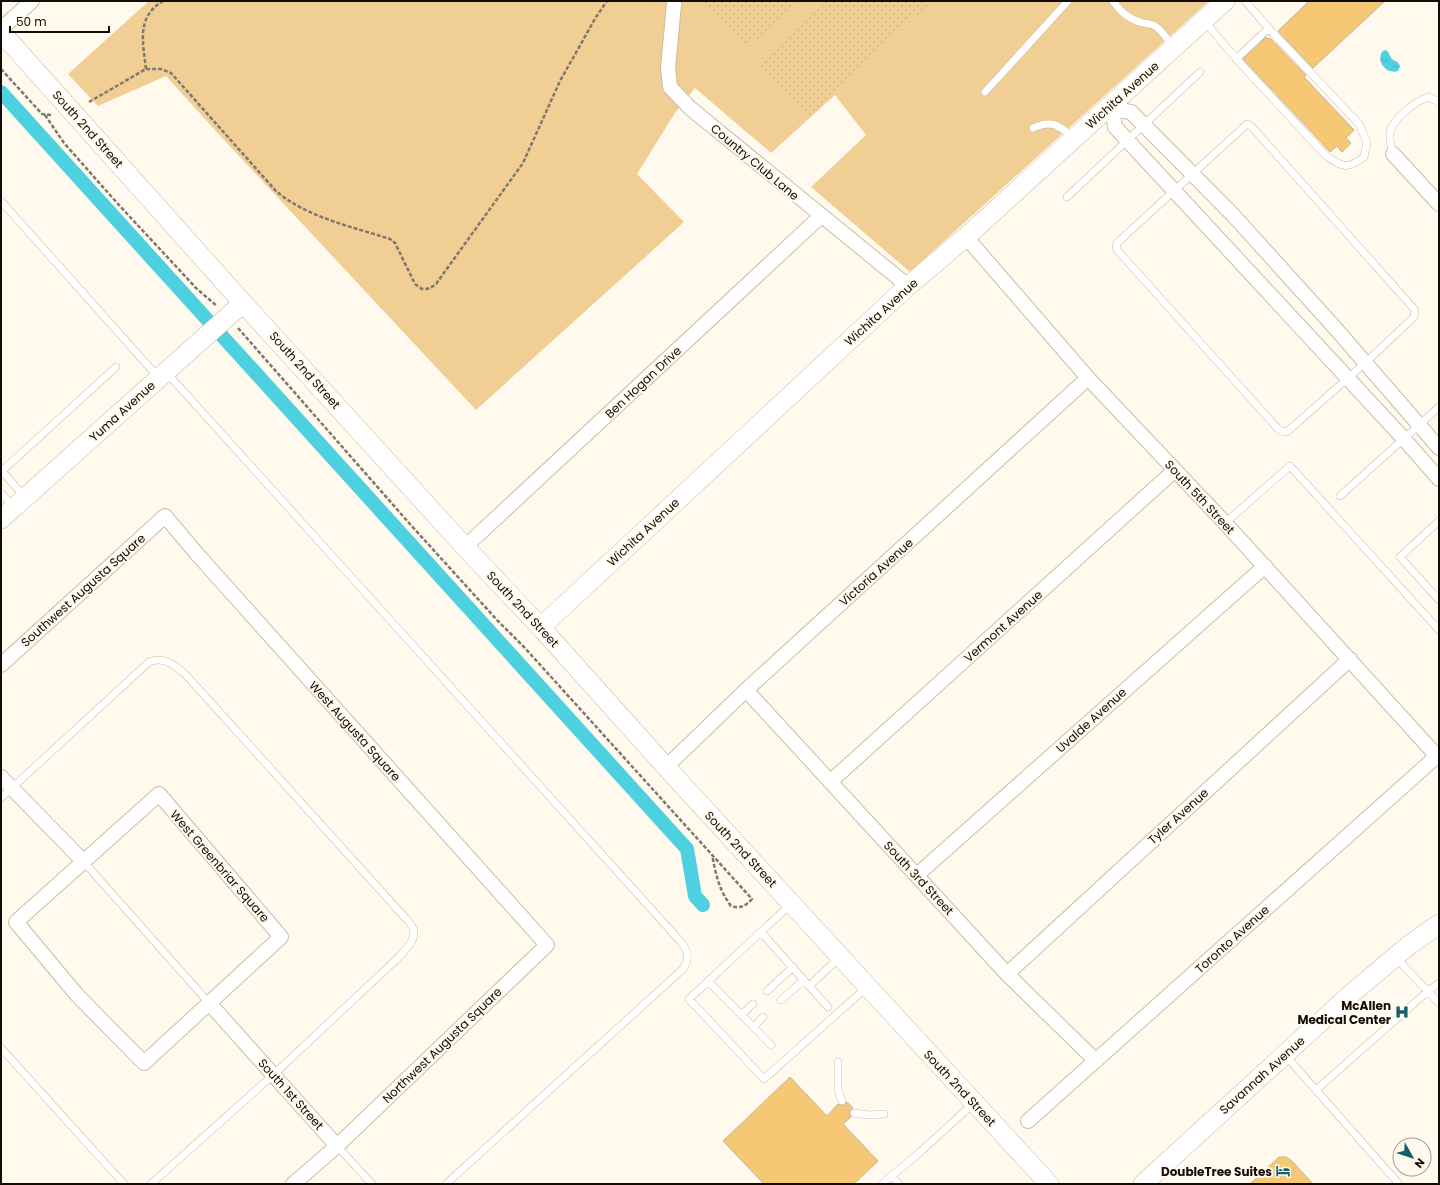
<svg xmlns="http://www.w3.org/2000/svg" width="1440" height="1185" viewBox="0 0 1440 1185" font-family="Poppins,sans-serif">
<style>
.grass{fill:#f1cf94}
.park{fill:url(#park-dots)}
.water{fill:url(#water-ripples)}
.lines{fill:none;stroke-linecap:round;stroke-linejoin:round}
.canal{stroke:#4dd0df;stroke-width:14}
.building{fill:#f6c875;stroke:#c2b39a}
.lane-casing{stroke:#cbbda4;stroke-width:8}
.street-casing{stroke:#cbbda4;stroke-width:16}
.secondary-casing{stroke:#cbbda4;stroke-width:20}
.path{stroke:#7e786f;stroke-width:2.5;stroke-dasharray:4 2;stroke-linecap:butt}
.lane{stroke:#fff;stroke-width:7}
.street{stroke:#fff;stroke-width:14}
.secondary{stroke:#fff;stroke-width:19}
.labels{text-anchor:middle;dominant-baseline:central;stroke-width:4;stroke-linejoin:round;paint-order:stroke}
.street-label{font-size:12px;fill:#110c05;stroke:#fff9ee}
.poi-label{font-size:12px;font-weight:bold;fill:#110c05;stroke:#fff9ee;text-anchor:end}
</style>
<defs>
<pattern id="park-dots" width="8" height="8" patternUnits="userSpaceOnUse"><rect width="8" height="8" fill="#f1cf94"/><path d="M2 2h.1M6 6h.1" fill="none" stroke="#ceb17e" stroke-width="1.8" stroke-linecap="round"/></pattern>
<pattern id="water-ripples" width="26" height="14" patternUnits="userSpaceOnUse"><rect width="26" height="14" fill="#4dd0df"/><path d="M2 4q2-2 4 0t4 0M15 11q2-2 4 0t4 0" fill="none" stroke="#42b1be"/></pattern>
</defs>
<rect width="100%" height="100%" fill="#fff9ee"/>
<path class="grass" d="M149 1H1209L910 272 811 187 866 135 835 95 771 153 695 88 675 113 637 174 684 222 476 410 225 141 166 76 98 106 68 74Z"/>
<path class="park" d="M702 1H799L746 49Z
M824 1H932L808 117 758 62Z"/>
<path class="water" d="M1386 50C1390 53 1390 58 1393 60 1397 62 1398 61 1400 66L1398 71C1386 75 1375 60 1383 51Z"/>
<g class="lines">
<path class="canal" d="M1 92 687 849 695 896 703 905"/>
</g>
<path class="building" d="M1309 1H1385L1313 68 1278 31Z
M1266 37 1268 39 1270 38 1306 75 1304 77 1354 130 1346 138 1351 143 1342 152 1337 146 1330 152 1243 59Z
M790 1077 827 1116 838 1104 843 1106 847 1102 853 1108 849 1112 851 1117 843 1124 878 1161 854 1184H764L723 1141Z
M1279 1157H1286L1292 1161 1313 1184H1250Z"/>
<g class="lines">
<defs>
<path id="lane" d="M1113 1C1120 11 1128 19 1140 22 1145 24 1150 23 1155 26 1163 31 1168 40 1173 48
M1204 21 1240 63 1325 155C1342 166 1345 171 1364 157L1367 142 1359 124 1273 33 1245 1
M1236 59 1269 28
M985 92 1068 1
M1247 124 1252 127 1415 310 1414 317 1365 363 1288 431 1284 432 1278 429 1118 251 1116 247 1117 243Z
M1033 128C1053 119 1059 126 1074 138
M1393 154C1391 146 1389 140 1390 132 1394 118 1415 101 1429 97L1439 102
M1067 197 1200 72
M1 201 159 378
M166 372 681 942C688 951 690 959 683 969L446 1184
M1 470 25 497
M2 471 116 367
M1 493 14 508
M1340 496 1439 407
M1439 521 1400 557 1439 600
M1225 523 1290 466 1439 630
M1 798 149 662C164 656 175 665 186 675L409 922C421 936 408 947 398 958L273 1075 151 1184
M83 861 210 1004
M791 904 689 999 764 1079 867 987
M761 932 809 986 840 957
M1395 957 1439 1003
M708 981 771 1045
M809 986 828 1007
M767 991 793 967
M781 1000 804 980
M741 1015 753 1004
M754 1027 763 1017
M1 1048 124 1184
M1285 1055 1399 1184
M838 1062V1090L842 1101
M1316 1090 1428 991 1439 983
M854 1113 869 1115 884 1114
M337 1146 372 1184
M892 1176 899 1184
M882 1184 919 1153 974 1103"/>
<path id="street" d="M674 4 668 68 670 87 690 108 908 286
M1 29 32 1
M1393 154 1439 204
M966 237 1088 378 1225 523 1437 756 1028 1121
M1439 448 1336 329 1233 215 1131 112 1112 109 1115 127 1404 439 1439 479
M465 547 821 216
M1 665 165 516 197 554 547 945 337 1146 293 1184
M746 690 1007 974 1096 1061
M666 767 746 690 1088 378
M1 777 83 861
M830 782 1175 470
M159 794 281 937 144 1063 77 995 16 922Z
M917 875 1265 566
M1007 974 1350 659
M210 1004 337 1146"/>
<path id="secondary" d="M1 32 243 303 465 547 544 631 666 767 1049 1184
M1 519 243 303
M541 627 908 286 966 237 1225 1
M1143 1184 1351 994 1408 946 1439 924"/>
</defs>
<use href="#lane" class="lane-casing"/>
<use href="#street" class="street-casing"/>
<use href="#secondary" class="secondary-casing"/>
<path class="path" d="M1 69 42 114 52 115
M146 69C143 42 136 17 163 1
M89 102 146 69H161L171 73 276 191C306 217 353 227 390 239L395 243 415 284 422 289C429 289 431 288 436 284L523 163 560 81 596 17 607 1
M45 115 64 143 118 204 197 289 217 306
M238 328 409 523 497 620 524 647 752 899C746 906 740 909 731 906 719 890 716 875 712 855"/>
<use href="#lane" class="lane"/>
<use href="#street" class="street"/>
<use href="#secondary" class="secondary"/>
</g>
<defs>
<symbol id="hospital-bare" viewBox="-9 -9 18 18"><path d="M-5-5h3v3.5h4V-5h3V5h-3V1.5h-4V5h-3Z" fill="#126169" stroke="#fff9ee" stroke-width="2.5" paint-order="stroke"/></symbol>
<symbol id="hotel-bare" viewBox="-9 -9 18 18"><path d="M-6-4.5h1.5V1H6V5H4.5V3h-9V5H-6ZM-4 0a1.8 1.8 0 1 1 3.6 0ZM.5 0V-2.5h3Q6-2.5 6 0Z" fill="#126169" stroke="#fff9ee" stroke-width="2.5" paint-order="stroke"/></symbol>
</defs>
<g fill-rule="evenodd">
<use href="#hospital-bare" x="1392" y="1002" width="20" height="20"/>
<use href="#hotel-bare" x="1273" y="1161" width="20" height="20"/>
</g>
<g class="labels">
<g class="street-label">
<text transform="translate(1122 95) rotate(-42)">Wichita Avenue</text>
<text transform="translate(88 129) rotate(48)">South 2nd Street</text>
<text transform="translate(755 162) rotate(40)">Country Club Lane</text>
<text transform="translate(881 312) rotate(-42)">Wichita Avenue</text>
<text transform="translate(305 370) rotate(48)">South 2nd Street</text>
<text transform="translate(643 382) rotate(-43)">Ben Hogan Drive</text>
<text transform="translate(122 411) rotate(-42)">Yuma Avenue</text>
<text transform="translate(1200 497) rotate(47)">South 5th Street</text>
<text transform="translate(643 532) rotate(-43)">Wichita Avenue</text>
<text transform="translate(876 572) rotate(-42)">Victoria Avenue</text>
<text transform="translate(83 590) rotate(-42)">Southwest Augusta Square</text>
<text transform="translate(523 609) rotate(47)">South 2nd Street</text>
<text transform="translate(1003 626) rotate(-42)">Vermont Avenue</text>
<text transform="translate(1091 720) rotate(-42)">Uvalde Avenue</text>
<text transform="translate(355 731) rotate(48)">West Augusta Square</text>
<text transform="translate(1178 816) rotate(-42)">Tyler Avenue</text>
<text transform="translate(741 849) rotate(47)">South 2nd Street</text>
<text transform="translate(220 866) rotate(49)">West Greenbriar Square</text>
<text transform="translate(919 878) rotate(47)">South 3rd Street</text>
<text transform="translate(1232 939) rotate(-42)">Toronto Avenue</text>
<text transform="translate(442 1045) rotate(-44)">Northwest Augusta Square</text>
<text transform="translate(1262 1075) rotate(-42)">Savannah Avenue</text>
<text transform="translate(960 1088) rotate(47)">South 2nd Street</text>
<text transform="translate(291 1094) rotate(48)">South 1st Street</text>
</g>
<g class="poi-label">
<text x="1391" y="1005">McAllen<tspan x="1391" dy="14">Medical Center</tspan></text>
<text x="1272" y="1171">DoubleTree Suites</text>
</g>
</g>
<rect width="1440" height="1185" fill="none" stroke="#110c05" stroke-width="4"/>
<g transform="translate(1412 1157) rotate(129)"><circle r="19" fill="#fff9ee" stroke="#a09a91"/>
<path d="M0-3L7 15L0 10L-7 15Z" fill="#126169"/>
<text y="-6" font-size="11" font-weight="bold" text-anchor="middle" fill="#110c05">N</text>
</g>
<path d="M10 26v6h99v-6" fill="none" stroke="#110c05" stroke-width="2"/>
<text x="16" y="26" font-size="12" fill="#110c05" stroke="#fff9ee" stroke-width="3" paint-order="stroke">50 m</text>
</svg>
